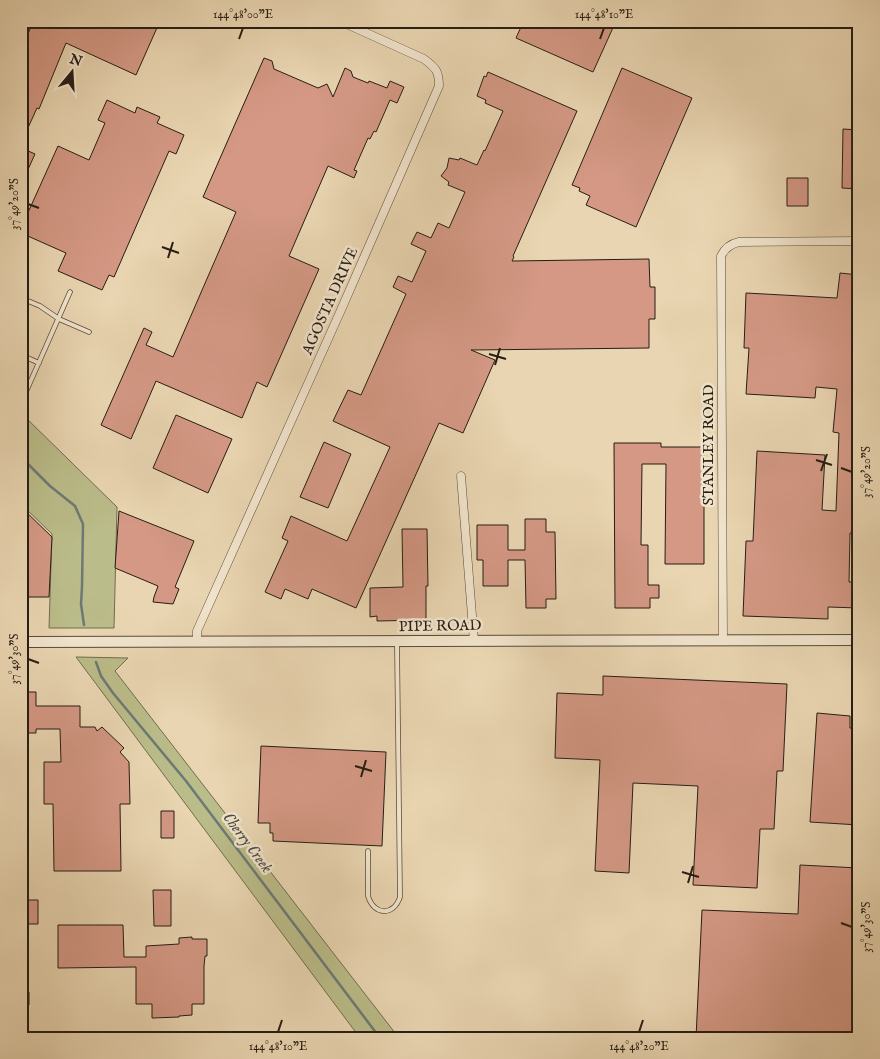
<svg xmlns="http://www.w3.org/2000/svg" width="880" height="1059" viewBox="0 0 880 1059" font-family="'IM FELL English',serif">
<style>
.green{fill:#babc89;stroke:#706c4e}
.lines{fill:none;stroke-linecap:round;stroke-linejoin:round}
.stream{stroke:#6d7975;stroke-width:2.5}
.building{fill:#d49884;stroke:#271d14}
.service-casing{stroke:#584b3b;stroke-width:5.5}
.minor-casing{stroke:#584b3b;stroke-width:9}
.tertiary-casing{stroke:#584b3b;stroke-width:12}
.service{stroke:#f1e4cc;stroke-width:4}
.minor{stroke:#f1e4cc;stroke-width:8}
.tertiary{stroke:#f1e4cc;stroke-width:10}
.ticks{fill:none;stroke:#271d14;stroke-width:2}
.labels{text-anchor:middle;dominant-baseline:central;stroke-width:5;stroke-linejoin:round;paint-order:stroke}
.street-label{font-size:15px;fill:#271d14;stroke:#f1e4cc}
.water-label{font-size:16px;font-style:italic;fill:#4a4b45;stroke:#f1e4cc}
.neatline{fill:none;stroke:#271d14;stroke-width:2}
.ticks-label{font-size:12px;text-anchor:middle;fill:#271d14}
</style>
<rect width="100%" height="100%" fill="#e9d5b1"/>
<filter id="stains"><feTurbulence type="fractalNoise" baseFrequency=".004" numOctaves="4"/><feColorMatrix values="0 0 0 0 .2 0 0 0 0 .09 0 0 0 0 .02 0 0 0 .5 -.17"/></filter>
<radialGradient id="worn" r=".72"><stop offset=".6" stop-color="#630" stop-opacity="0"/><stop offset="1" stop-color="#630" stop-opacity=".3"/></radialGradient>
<path class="green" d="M21 413 117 507 114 628H49L52 534 21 504Z
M76 657 128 658 115 671 399 1038H360Z"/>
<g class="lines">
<path class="stream" d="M21 457 50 486 75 506 83 524 82 587 81 604 84 625
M96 662 101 676 113 693 186 781 380 1038"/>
</g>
<path class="building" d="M21 21H160L136 75 66 43 39 109 37 108 27 130 21 127V49L31 27 21 23Z
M509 21H616L593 72 516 38 521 27Z
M264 58 272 61 274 69 318 88 327 84 333 97 345 68 351 71 353 77 368 83 369 81 387 88 390 81 404 87 397 103 390 100 376 132 374 131 370 139 368 138 354 170 357 171 354 178 328 166 289 256 319 269 267 387 257 382 242 418 156 381 131 439 101 425 144 328 152 332 146 345 173 357 236 212 203 197Z
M622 68 692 98 636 227 586 205 590 196 579 191 580 188 572 185Z
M488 72 577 111 513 256 514 257 512 261 649 259 650 287H655V319H649V348L471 350 495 360 463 433 439 423 356 608 312 589 308 599 285 589 281 599 265 592 288 541 282 538 291 516 347 541 390 447 333 421 348 390 361 395 406 294 393 287 398 276 412 282 426 251 411 244 417 232 431 238 438 223 449 228 465 192 448 185 449 182 441 176 447 168 449 158 459 160 460 158 477 165 484 150 485 151 503 111 485 103 486 100 477 96 484 76 486 77Z
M107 100 135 113 137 107 160 117 157 123 184 135 176 154 169 151 114 277 109 275 102 290 58 271 66 253 21 233V228L58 146 89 160 105 123 98 120Z
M843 129 859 130V189L842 188Z
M26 150 35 154 21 185V160Z
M787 178H808V206H787Z
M840 273 859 275V533H850L849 582H859V608L828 607V619L743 616 746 541H753L757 451 825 455 822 510 836 511 839 433 833 432 837 389 816 387 815 398 746 394 749 348H744L746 293 837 298Z
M176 415 232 439 208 493 153 468Z
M324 442 351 454 328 508 300 497Z
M614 443H661V447H704V564H665L666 464H642L641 545H648V585H659V598H650V608H615Z
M21 507 52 537 49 597H21Z
M119 511 194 541 175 587 179 589 173 604 153 602 154 597 158 586 115 568Z
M525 519H546V532H555L556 599H546V608H526L525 560H508V586H483V560H477V525H508V550H525Z
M402 529H427L428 586H426V620L377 621V616L370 617V588L403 587Z
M603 676 787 684 783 771H777L774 829H760L757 888 693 885 698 786 633 783 629 873 595 871 600 760 555 758 557 693 603 695Z
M21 692H36V706H80V727H95L97 731 102 727 124 748 120 752 129 762 130 804H120L121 871H54L53 804H44V762H61L60 729H36V733H21Z
M817 713 850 716V728L859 729V825L810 822Z
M261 746 386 752 382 846 273 841V833H270V823H258Z
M161 811H174V838H161Z
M800 865 859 868V917L852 1038H696L702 910 798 914Z
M153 890H171V926H154Z
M26 900H38V924H26Z
M58 925H123L124 957H146V946L179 944V938L192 937V939H207V956H205L204 966V1004H192V1015L179 1016V1017L152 1018V1004H136V967L58 968Z
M21 992H29V1005H21Z"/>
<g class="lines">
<defs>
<path id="service" d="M21 298 40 306 59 319 89 332
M21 355 39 363
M21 403 70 292
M368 851V896C374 916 394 916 400 897L397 642"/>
<path id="minor" d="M461 476 474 641
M723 640 721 256C725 248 730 244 739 242L859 241
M197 642V631L341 310 439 86C439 71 436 68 424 59L340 21"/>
<path id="tertiary" d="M21 642 859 640"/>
</defs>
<use href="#service" class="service-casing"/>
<use href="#minor" class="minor-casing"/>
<use href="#tertiary" class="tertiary-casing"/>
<use href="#service" class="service"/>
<use href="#minor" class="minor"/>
<use href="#tertiary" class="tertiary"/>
</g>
<path class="ticks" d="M239 39 243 28M600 39 604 28M28 204 39 208M162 247 179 253M168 258 173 242M489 354 506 359M495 365 500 348M816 460 832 465M841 468 852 472M821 471 827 454M28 659 39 663M355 766 372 771M361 777 366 760M682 872 699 877M688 883 693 866M841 923 852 927M278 1032 282 1020M639 1032 643 1020"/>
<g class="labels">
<g class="street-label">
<text transform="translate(330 301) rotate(-66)">AGOSTA DRIVE</text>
<text transform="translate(708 445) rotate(-90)">STANLEY ROAD</text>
<text transform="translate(440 626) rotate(-1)">PIPE ROAD</text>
</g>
<g class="water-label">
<text transform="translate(247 843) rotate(53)">Cherry Creek</text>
</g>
</g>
<rect width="880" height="1059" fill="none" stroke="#e9d5b1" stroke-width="55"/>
<g transform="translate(72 72) rotate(18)" stroke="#f1e4cc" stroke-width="4" paint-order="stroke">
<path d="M0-4L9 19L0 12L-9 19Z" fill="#271d14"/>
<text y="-8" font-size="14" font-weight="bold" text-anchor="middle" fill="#271d14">N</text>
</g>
<rect x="28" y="28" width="824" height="1004" class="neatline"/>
<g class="ticks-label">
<text x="243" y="18">144°48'00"E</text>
<text x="604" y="18">144°48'10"E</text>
<text transform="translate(14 204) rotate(-90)" y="4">37°49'20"S</text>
<text transform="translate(866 472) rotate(-90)" y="4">37°49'20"S</text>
<text transform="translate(14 659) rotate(-90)" y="4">37°49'30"S</text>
<text transform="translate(866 927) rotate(-90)" y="4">37°49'30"S</text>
<text x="278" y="1050">144°48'10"E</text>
<text x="639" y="1050">144°48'20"E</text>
</g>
<rect width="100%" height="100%" filter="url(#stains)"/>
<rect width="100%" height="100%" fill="url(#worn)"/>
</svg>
